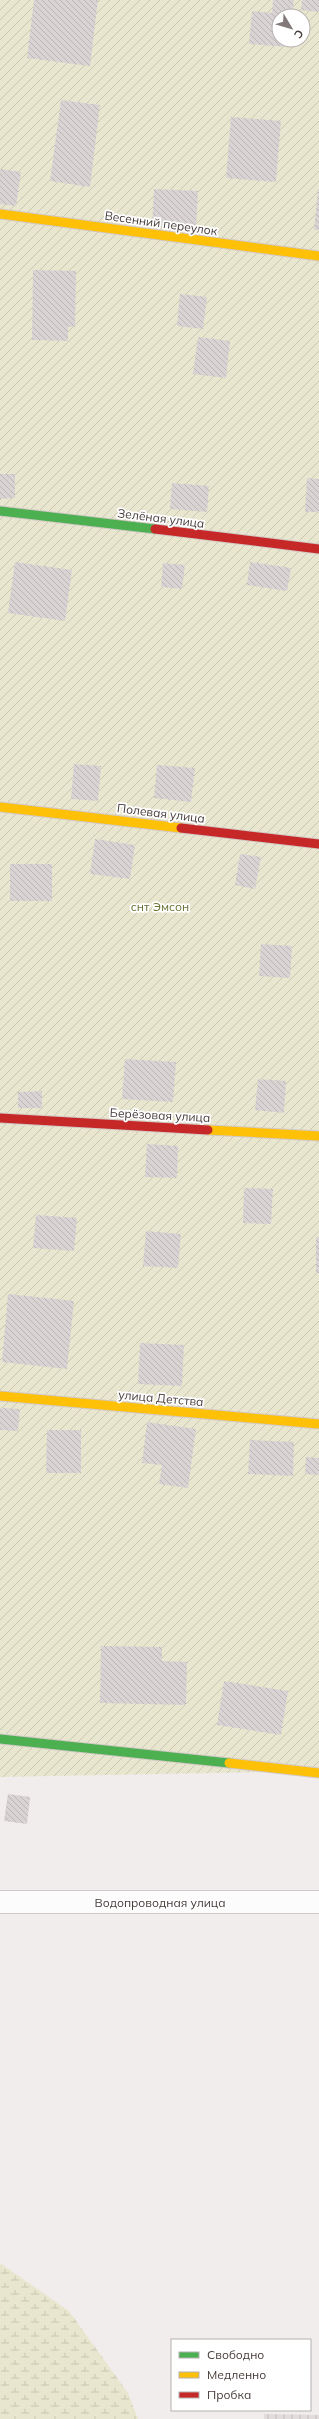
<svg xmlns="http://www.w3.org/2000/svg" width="319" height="2419" viewBox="0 0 319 2419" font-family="Mulish,sans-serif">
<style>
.industrial{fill:url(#industrial-grid)}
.wetland{fill:url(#wetland-marsh)}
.garden{fill:url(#garden-furrows);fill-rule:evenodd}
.building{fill:url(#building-back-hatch)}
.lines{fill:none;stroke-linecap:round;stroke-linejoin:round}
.street-casing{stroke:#cdc9c8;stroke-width:24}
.fast-casing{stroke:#d1c8c5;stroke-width:11}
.slow-casing{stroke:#d1c8c5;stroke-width:11}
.jam-casing{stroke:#d1c8c5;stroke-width:11}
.street{stroke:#fdfcfc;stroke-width:22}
.fast{stroke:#4caf50;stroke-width:9}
.slow{stroke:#ffc107;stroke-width:9}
.jam{stroke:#c62828;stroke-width:9}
.labels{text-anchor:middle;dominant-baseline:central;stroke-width:3.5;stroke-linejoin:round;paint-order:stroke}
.street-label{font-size:12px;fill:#463b39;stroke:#fff}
.park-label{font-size:12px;fill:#687132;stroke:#fff}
</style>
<defs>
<pattern id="industrial-grid" width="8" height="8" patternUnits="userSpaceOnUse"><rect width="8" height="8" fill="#e2dddc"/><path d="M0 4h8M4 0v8" fill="none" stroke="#c3bfbe"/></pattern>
<pattern id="wetland-marsh" width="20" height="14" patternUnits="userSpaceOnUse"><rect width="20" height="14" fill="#e9e6cf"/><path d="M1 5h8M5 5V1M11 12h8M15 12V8" fill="none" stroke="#c9c6b2"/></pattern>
<pattern id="garden-furrows" width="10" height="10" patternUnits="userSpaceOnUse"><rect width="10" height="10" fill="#e9e6cf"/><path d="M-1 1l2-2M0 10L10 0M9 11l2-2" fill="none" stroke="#c9c6b2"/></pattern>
<pattern id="building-back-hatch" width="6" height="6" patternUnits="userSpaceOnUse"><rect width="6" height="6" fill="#d9d4d3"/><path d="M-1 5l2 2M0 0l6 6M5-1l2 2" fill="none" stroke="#bcb7b6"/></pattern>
</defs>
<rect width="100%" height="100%" fill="#f1edec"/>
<path class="industrial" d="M264 2414 319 2415V2419H264Z"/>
<path class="wetland" d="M0 2263 69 2311 128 2393 138 2419H0Z"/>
<path class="garden" d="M0 0H319V1771L0 1777ZM279 16H303V40H279Z"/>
<path class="building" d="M34 0H98L90 66 27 58Z
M273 0H294L292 16H279V40H290L289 47 249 44 252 11 272 13Z
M302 0H319V12L301 10Z
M61 100 100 105 90 187 50 181Z
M231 117 281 121 276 182 226 178Z
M0 169 21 172 16 206 0 204Z
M154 189 198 191 196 229 152 227Z
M318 189H319V230H314Z
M33 270 76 271 75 327H68V341L32 340Z
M180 294 207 297 203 329 177 326Z
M198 337 230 341 226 378 193 374Z
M0 474H15V498L0 499Z
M307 478 319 479V512H305Z
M172 483 209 486 207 512 170 509Z
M15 562 72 570 65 621 8 613Z
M250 562 291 568 287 591 247 585Z
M163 563 185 565 182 589 161 587Z
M74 764 101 766 98 801 71 799Z
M157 765 195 768 191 802 154 798Z
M95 839 135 845 130 879 90 874Z
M240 854 261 857 255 889 235 885Z
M10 864H52V901H10Z
M261 944 292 946 290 978 259 976Z
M125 1059 176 1062 173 1102 122 1099Z
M258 1079 286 1081 284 1113 255 1110Z
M42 1091V1108H18V1092Z
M147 1144 178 1146 177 1178 145 1177Z
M244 1188 273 1189 271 1224 243 1223Z
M36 1215 77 1218 74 1251 33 1248Z
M146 1231 181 1234 178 1268 143 1266Z
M316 1237H319V1273H316Z
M8 1294 74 1301 67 1369 2 1362Z
M140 1343 184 1345 182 1386 138 1384Z
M0 1408 20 1409 18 1431 0 1430Z
M147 1422 196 1429 188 1488 159 1484 162 1465 142 1463Z
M47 1430H81V1473H46Z
M250 1440 294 1442 293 1476 248 1474Z
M306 1457 319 1458V1475L305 1474Z
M101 1646 162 1647V1661L187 1662 186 1705 100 1703Z
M224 1681 288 1691 281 1735 217 1725Z
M8 1794 30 1797 27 1824 4 1821Z"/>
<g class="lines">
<defs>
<path id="street" d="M0 1902H319"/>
<path id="fast" d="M0 511 155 529
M0 1739 229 1763"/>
<path id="slow" d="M0 214 319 256
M0 807 181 828
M208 1130 319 1136
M0 1396 319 1424
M229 1763 319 1773"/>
<path id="jam" d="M155 529 319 549
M181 828 319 844
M0 1118 208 1130"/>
</defs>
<use href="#street" class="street-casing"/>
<use href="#fast" class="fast-casing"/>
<use href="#slow" class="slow-casing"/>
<use href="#jam" class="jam-casing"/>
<use href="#street" class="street"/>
<use href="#fast" class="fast"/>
<use href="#slow" class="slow"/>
<use href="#jam" class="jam"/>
</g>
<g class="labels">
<g class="street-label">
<text transform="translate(161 223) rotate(8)">Весенний переулок</text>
<text transform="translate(161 518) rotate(7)">Зелёная улица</text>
<text transform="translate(161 813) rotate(7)">Полевая улица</text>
<text transform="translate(160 1115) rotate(3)">Берёзовая улица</text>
<text transform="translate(161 1398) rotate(5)">улица Детства</text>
<text x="160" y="1902">Водопроводная улица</text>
</g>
<g class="park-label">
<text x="160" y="906">снт Эмсон</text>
</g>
</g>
<rect x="171" y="2339" width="140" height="72" fill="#ffffff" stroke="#b5b1b0"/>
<rect x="179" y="2352" width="20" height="6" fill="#4caf50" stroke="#b5b1b0"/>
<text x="207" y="2359" font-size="12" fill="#463b39">Свободно</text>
<rect x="179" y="2372" width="20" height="6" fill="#ffc107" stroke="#b5b1b0"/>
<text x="207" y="2379" font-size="12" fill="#463b39">Медленно</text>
<rect x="179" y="2392" width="20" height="6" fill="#c62828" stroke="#b5b1b0"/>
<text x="207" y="2399" font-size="12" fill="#463b39">Пробка</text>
<g transform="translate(291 28) rotate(128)"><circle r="19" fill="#ffffff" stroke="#b5b1b0"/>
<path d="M0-3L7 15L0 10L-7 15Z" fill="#827978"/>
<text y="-6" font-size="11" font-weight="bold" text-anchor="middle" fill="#463b39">С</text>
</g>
</svg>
